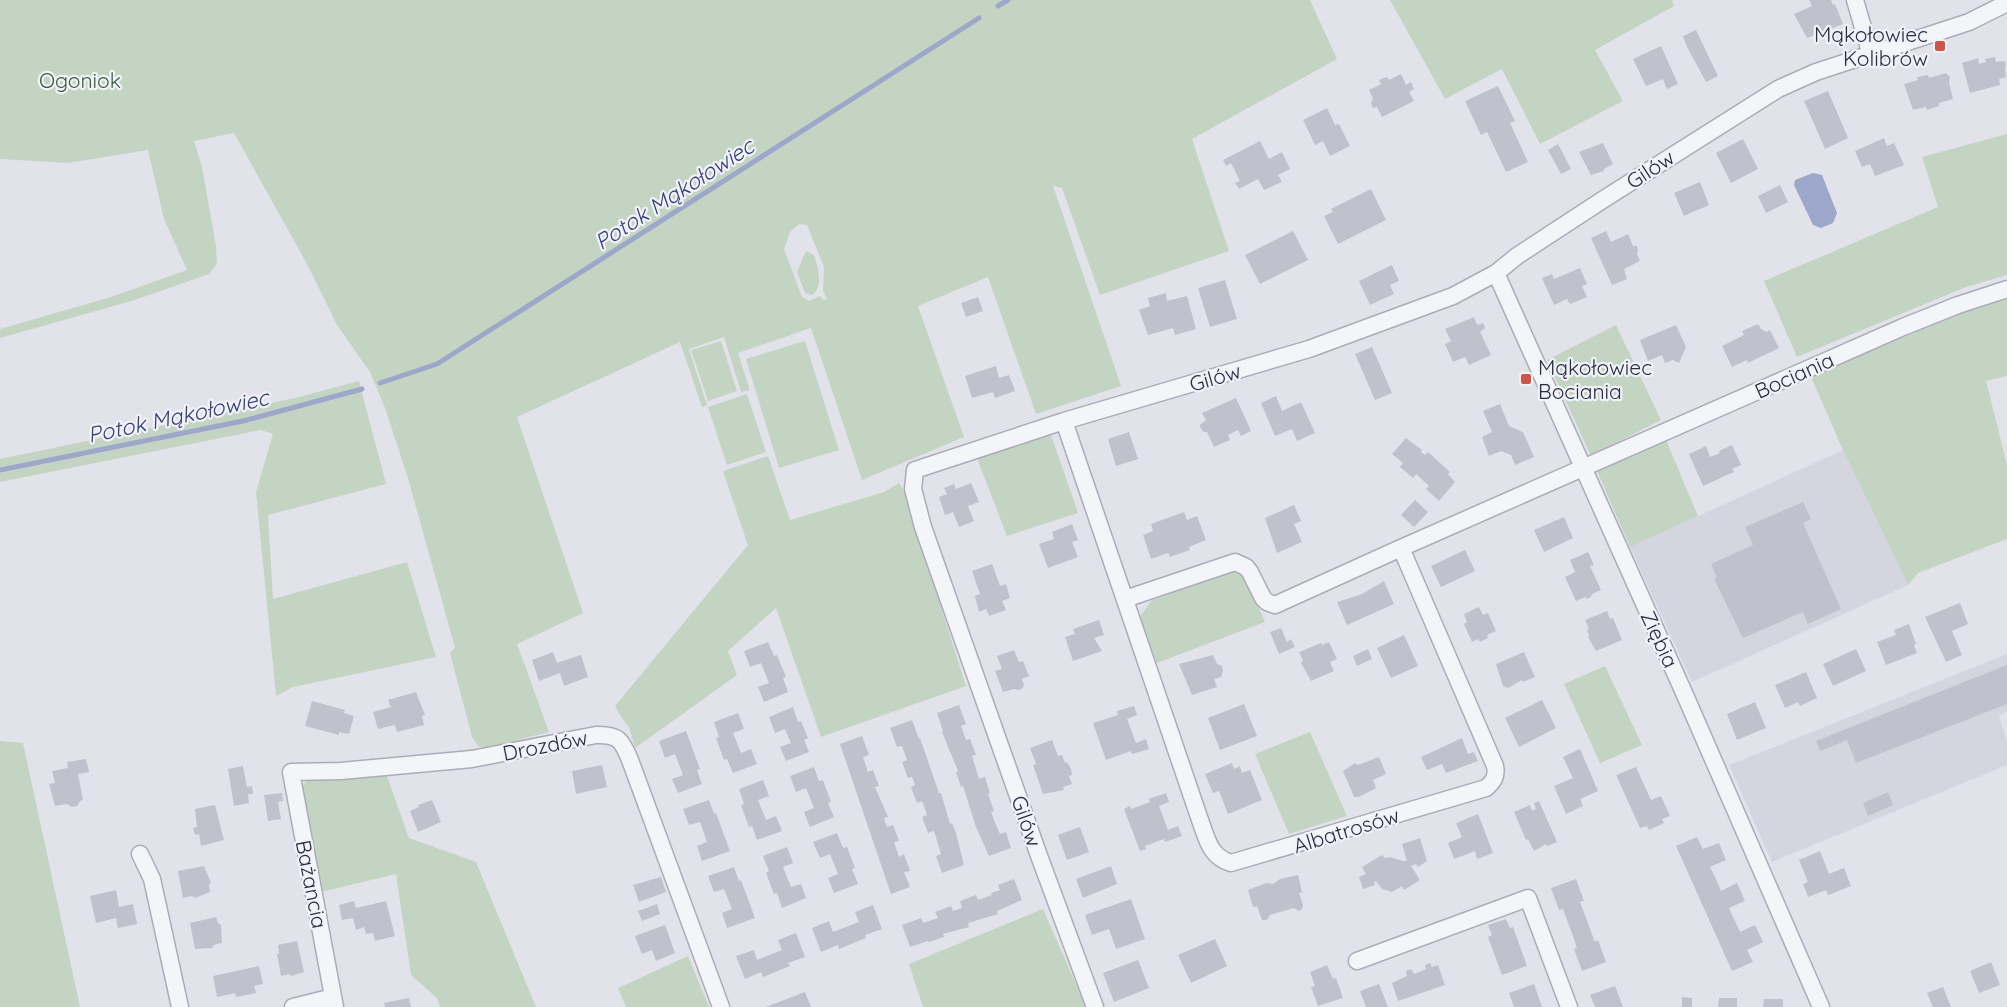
<svg xmlns="http://www.w3.org/2000/svg" width="2007" height="1007" viewBox="0 0 2007 1007" font-family="Quicksand,sans-serif">
<style>
.built{fill:#d4d5df}
.green{fill:#c3d4c3;fill-rule:evenodd}
.water{fill:#9da7c9}
.lines{fill:none;stroke-linecap:round;stroke-linejoin:round}
.stream{stroke:#9da7c9;stroke-width:5}
.building{fill:#bfc1cd}
.minor-casing{stroke:#abacb8;stroke-width:19}
.minor{stroke:#f4f5f8;stroke-width:16}
.poi-dot{fill:#cc5749;stroke:#f1f2f7;stroke-width:2}
.labels{text-anchor:middle;dominant-baseline:central;stroke-width:4.5;stroke-linejoin:round;paint-order:stroke}
.poi-label{font-size:21px;fill:#2a2d42;stroke:#f1f2f7;text-anchor:end}
.park-label{font-size:21px;fill:#385d3a;stroke:#f1f2f7}
.street-label{font-size:21px;fill:#2a2d42;stroke:#f1f2f7}
.water-label{font-size:22px;font-style:italic;fill:#354175;stroke:#f1f2f7}
</style>
<rect width="100%" height="100%" fill="#e2e3ea"/>
<path class="built" d="M1843 450 1908 585 1692 682 1630 547Z
M2007 654V711L1999 716 2007 741V765L1772 862 1729 765Z"/>
<path class="green" d="M0 0H1310L1337 59 1192 139 1229 251 1100 295 1062 188 1053 186 1121 386 1036 414 988 277 918 306 964 437 862 480 811 328 738 353 750 390 741 392 724 337 689 349 707 405 702 407 680 342 517 417 583 613 517 644 549 732 485 748 478 746 472 737 450 653 455 648 408 478 385 408 370 372 337 325 307 264 234 133 194 141 202 167 216 246 217 264 209 274 135 300 0 338V329L111 297 187 270 164 219 148 150 68 163 0 159ZM799 224 807 225 824 267 823 291 827 299 823 300 820 296 809 301 802 297 784 249 790 232Z
M1390 0H1672L1674 6 1595 50 1623 101 1540 144 1502 69 1445 99Z
M2007 134V275L1966 287 1797 357 1764 281 1938 207 1922 157Z
M806 251 814 255C818 267 824 287 812 295L805 293 797 272Z
M2007 297V376L1986 381 2007 465V539L1918 573 1908 585 1843 450 1811 377 1972 308Z
M1616 325 1661 420 1591 456 1547 360Z
M721 341 737 391 708 401 691 350Z
M805 341 839 450 779 468 746 359Z
M359 381 386 484 268 515 273 599 407 562 436 657 293 687 276 696 256 492 273 434 261 430 0 482V459L295 398Z
M747 394 766 452 727 465 708 407Z
M1050 432 1078 513 1007 536 977 458Z
M1666 440 1698 516 1630 547 1597 471Z
M768 456 790 520 884 492 899 483 905 493 966 686 821 737 776 608 728 651 737 675 635 748 629 727 621 717 615 706 748 545 723 471Z
M1231 571 1245 576 1265 622 1157 663 1139 618 1151 601Z
M1605 666 1642 745 1600 763 1564 684Z
M1310 732 1347 816 1289 834 1255 754Z
M0 741 23 743 80 1007H0Z
M387 776 409 838 476 862 536 1007H440L437 998 411 975 396 874 321 892 300 795 303 785 310 778Z
M1043 909 1086 1007H923L909 964Z
M688 956 709 1007H626L618 988Z"/>
<path class="water" d="M1813 173 1822 175 1837 213 1833 223 1821 228 1813 225 1794 185 1795 180Z"/>
<g class="lines">
<path class="stream" d="M998 6 1008 0
M380 383 437 364 979 18
M0 470 243 421 362 389"/>
</g>
<path class="building" d="M1809 0H1831L1833 5 1835 4 1843 24 1807 38 1794 14 1812 6Z
M1696 30 1718 76 1706 82 1687 47 1683 36Z
M1661 46 1678 84 1667 89 1663 79 1646 86 1633 59Z
M1995 57 1996 62 2003 61 2006 63 2005 69 2006 77 1999 79 2000 85 1970 93 1962 63 1978 58 1979 64 1986 62 1985 59Z
M1946 73 1950 77 1949 83 1953 99 1939 103V106L1927 110 1926 107 1913 110 1904 84 1918 80 1917 77 1928 75 1929 78Z
M1401 74 1406 85 1411 82 1414 89 1409 92 1414 101 1382 117 1377 107 1373 108 1371 103 1373 99 1369 90 1381 84 1379 80 1387 77 1389 80Z
M1498 86 1515 121 1510 123 1528 162 1506 172 1487 132 1481 135 1465 101Z
M1828 91 1848 138 1825 149 1804 101Z
M1327 108 1335 125 1339 124 1350 146 1330 156 1323 141 1315 145 1303 120Z
M1884 138 1887 146 1894 143 1904 165 1875 176 1870 164 1862 167 1855 151Z
M1743 139 1758 169 1731 183 1716 153Z
M1260 141 1269 159 1282 152 1290 169 1278 175 1282 182 1264 190 1258 179 1239 189 1235 183 1240 181 1231 163 1226 166 1223 160Z
M1603 143 1613 164 1604 169V171L1591 175 1579 152Z
M1558 144 1571 169 1561 174 1548 150Z
M1700 182 1709 205 1684 216 1674 193Z
M1780 185 1788 202 1766 213 1758 196Z
M1371 189 1386 220 1338 244 1324 216 1333 212 1331 209Z
M1293 231 1308 260 1260 284 1245 255Z
M1606 231 1611 242 1628 234 1633 246H1637L1638 250 1637 254 1640 261 1624 269 1627 279 1612 285 1591 238Z
M1392 265 1399 281 1390 285 1394 294 1370 305 1359 281Z
M1580 268 1587 284 1582 286 1587 297 1570 304 1567 299 1554 305 1542 278 1552 274 1554 279Z
M1225 280 1237 319 1210 327 1198 288Z
M1166 293 1167 301 1187 296 1196 329 1175 335 1173 328 1148 335 1139 310 1150 306 1148 298Z
M978 297 983 311 966 317 961 303Z
M1474 317 1477 325 1483 323 1485 328 1480 332 1491 355 1469 365 1465 357 1453 362 1445 344 1451 341 1445 329Z
M1758 324 1761 329 1767 332 1770 330 1779 348 1748 363 1747 360 1732 367 1722 346 1744 335 1742 331Z
M1676 325 1686 347 1679 363 1673 360 1665 363 1662 355 1648 361 1640 340Z
M1372 347 1392 393 1375 400 1355 354Z
M996 366 999 378 1009 375 1015 391 995 398 993 392 972 398 965 376Z
M1276 396 1282 411 1301 402 1315 433 1297 441 1292 429 1275 436 1261 403Z
M1236 398 1251 431 1241 436 1238 430 1228 435 1230 440 1214 447 1207 432H1204L1201 429 1200 425 1206 420 1202 413Z
M1500 404 1509 426 1523 432 1534 457 1515 465 1511 455 1501 451 1489 456 1482 437 1492 432 1483 411Z
M1129 432 1138 459 1116 466 1108 439Z
M1406 438 1422 450 1421 452 1425 455 1428 452 1450 472 1448 474 1455 482 1439 501 1426 489 1429 486 1416 474 1413 478 1400 467 1403 463 1392 454Z
M1732 445 1741 465 1732 469 1734 472 1703 486 1689 454 1706 446 1710 457 1720 453 1719 451Z
M971 483 979 502 968 506 974 521 959 527 953 512 945 515 939 497 947 494 944 488 954 484 956 489Z
M1415 500 1428 512 1414 527 1401 515Z
M1803 502 1811 519 1803 523 1841 609 1808 624 1803 612 1743 638 1714 579 1717 577 1711 564 1753 545 1745 527Z
M1294 505 1301 521 1294 524 1302 542 1277 553 1265 518Z
M1184 512 1187 520 1197 516 1206 540 1189 547 1190 550 1170 557 1168 553 1151 559 1143 535 1153 531 1151 524Z
M1564 517 1573 538 1544 552 1534 530Z
M1072 524 1078 540 1072 542 1078 557 1048 568 1039 544 1054 539 1052 532Z
M1465 550 1475 571 1441 587 1431 566Z
M1588 552 1594 565 1590 566 1601 590 1592 594 1591 597 1587 599 1585 597 1576 601 1565 577 1575 572 1570 560Z
M992 564 1000 586 1006 584 1010 598 1002 601 1006 610 989 616 986 609 979 612 975 596 980 594 972 571Z
M1384 581 1394 604 1347 625 1337 602 1362 594Z
M1960 603 1968 624 1952 631 1962 655 1946 662 1925 617Z
M1479 607 1483 615 1488 613 1496 631 1487 635 1488 638 1480 642 1478 639 1472 642 1464 624 1467 622 1464 614Z
M1607 611 1610 619 1613 618 1622 640 1596 651 1588 637 1589 635 1587 630 1589 629 1585 620Z
M1099 620 1104 635 1094 638 1102 651 1073 661 1065 637 1075 634 1073 629Z
M1909 624 1916 644 1914 645 1917 653 1886 665 1877 642 1896 635 1894 630Z
M1281 628 1287 642 1291 639 1295 647 1279 654 1270 632Z
M1404 635 1418 666 1391 678 1377 648Z
M768 642 774 656 777 655 786 677 783 678 788 692 764 702 758 687 769 683 761 663 750 667 744 651Z
M1329 642 1337 659 1330 662 1334 671 1311 681 1301 663 1303 661 1299 652 1321 643 1322 645Z
M1368 649 1372 659 1357 666 1353 656Z
M1856 649 1866 671 1833 686 1823 664Z
M1014 650 1019 662 1023 661 1029 676 1022 679 1024 685 1022 689 1018 690 1014 689 1003 692 995 671 1002 669 997 656Z
M553 652 557 663 581 655 588 677 564 686 560 673 539 681 532 660Z
M1524 652 1535 677 1523 682 1522 680 1508 688 1503 686 1496 664Z
M1213 655 1217 664 1222 666 1223 671 1221 677 1214 679 1217 687 1192 695 1179 664Z
M2007 665V704L1856 763 1847 740 1820 751 1816 741Z
M1806 672 1817 698 1800 706 1798 702 1785 708 1775 685Z
M416 692 425 715 422 716 424 725 397 732 395 725 378 729 373 712 391 707 388 700Z
M1542 700 1556 728 1519 747 1505 718Z
M312 701 345 710 344 713 354 716 349 734 339 732V735L305 726Z
M1755 702 1766 728 1737 740 1727 714Z
M1244 704 1257 736 1220 750 1208 718Z
M959 705 966 724 961 726 966 740 970 739 976 755 972 756 979 779 985 777 990 793 988 794 994 811 991 812 994 820 1000 834 1006 832 1011 848 989 856 976 827 963 786 961 787 956 772 958 771 942 732 943 731 937 713Z
M1134 706 1137 715 1127 719 1136 743 1146 739 1149 749 1132 754 1131 751 1106 760 1093 723 1118 715 1117 711Z
M793 707 798 722 801 721 808 738 804 740 809 752 786 761 780 747 791 743 785 729 775 733 769 717Z
M738 713 744 729 733 733 741 753 751 749 757 764 733 773 727 759 724 760 716 738 719 737 714 722Z
M912 720 919 739 920 738 939 793H941L950 824 952 823 956 833 964 865 942 873 936 856 941 854 934 831 928 833 922 817 927 815 922 801 917 803 911 787 915 785 912 777 908 778 902 762 907 760 902 746 897 747 890 728Z
M686 731 700 769 697 770 702 784 678 793 672 779 683 775 675 754 665 758 659 741Z
M862 736 869 755 863 757 868 772 873 770 879 786 875 787 888 817 884 818 887 827 893 825 899 841 894 842 899 857 904 854 910 871 904 872 910 887 891 894 840 744Z
M1462 738 1468 754 1474 752 1478 761 1446 773 1442 764 1427 770 1421 757Z
M1052 740 1058 756 1062 755 1065 763 1067 762 1071 769 1072 775 1069 776 1072 784 1063 787 1064 790 1043 794 1033 765 1036 764 1030 748Z
M1580 749 1598 791 1580 799 1583 806 1566 814 1554 786 1573 778 1563 757Z
M1379 757 1386 774 1373 780 1376 788 1359 797H1354L1343 771 1355 763 1358 765Z
M86 759 89 772 78 774 83 800 80 801 77 806 72 807 67 804 55 806 49 784 55 783 52 771 68 768 67 762Z
M1232 763 1234 769 1240 766 1242 773 1250 770 1262 800 1228 814 1219 791 1213 793 1205 774Z
M602 765 607 787 576 794 572 771Z
M243 766 247 787 252 786 253 794H248L249 803 234 806 228 769Z
M814 767 819 781 823 780 831 802 828 803 834 817 810 827 804 812 814 808 806 788 796 792 790 776Z
M1636 767 1651 800 1661 796 1670 816 1662 819 1664 823 1649 830 1647 826 1640 828 1616 775Z
M763 780 769 796 758 800 766 820 776 816 782 831 757 840 752 826 749 827 741 805 744 804 739 789Z
M1888 792 1893 805 1868 816 1863 803Z
M282 793 283 801 278 802 281 819 268 821 264 795Z
M1166 793 1169 802 1159 806 1168 830 1178 826 1182 836 1165 842 1164 839 1145 846 1146 849 1140 851 1124 809 1130 806 1131 809 1150 802 1149 799Z
M432 800 441 822 418 832 410 811 419 807 418 805Z
M709 800 714 814 716 813 730 851 702 861 697 846 707 842 700 822 689 825 683 809Z
M1539 801 1557 842 1547 846 1546 844 1534 851 1528 839 1526 840 1514 812 1530 805 1532 811 1536 809 1534 803Z
M215 805 224 840 201 846 199 834 195 835 193 828 197 827 195 809Z
M1478 814 1493 853 1477 859 1475 851 1454 859 1448 843 1462 837 1456 823Z
M1080 827 1089 852 1067 860 1058 835Z
M837 833 843 848 847 847 855 868 852 869 858 884 834 893 828 878 838 874 830 854 820 858 813 842Z
M1697 837 1703 849 1719 843 1726 860 1710 867 1716 879 1721 891 1737 883 1745 901 1729 908 1740 932 1755 925 1763 942 1747 950 1753 962 1732 971 1676 846Z
M1420 838 1427 861 1418 867 1416 864 1411 866 1420 880 1404 890 1402 886 1392 892 1382 889 1376 881 1374 882 1375 885 1363 889 1359 877 1366 874 1362 867 1382 855 1385 858 1390 857 1403 861H1407L1402 844Z
M787 847 793 863 783 867 791 887 801 884 806 898 782 908 777 893 774 894 766 873 769 871 763 856Z
M1820 851 1829 874 1844 868 1851 886 1828 895 1826 890 1808 897 1803 884 1808 882 1799 860Z
M204 866 211 883 209 885 210 892 195 898 192 896 183 898 178 871Z
M1111 866 1117 884 1083 898 1076 879Z
M734 867 739 881 741 880 755 918 727 928 722 913 732 909 724 889 714 892 708 876Z
M1298 875 1302 892 1299 893 1303 905 1302 909 1299 911 1294 908 1270 915 1267 920H1262L1257 906 1253 907 1248 890 1266 883 1273 884 1280 879Z
M661 877 666 892 639 902 633 885Z
M1014 879 1022 900 997 911 998 914 968 923 969 927 943 934 944 937 929 942 928 941 910 947 902 925 921 918 923 923 938 918 935 912 951 906 953 911 962 908 960 901 976 895 978 900 992 895 991 893 1000 890 998 885Z
M1576 879 1584 901 1580 902 1595 942 1598 940 1606 962 1582 971 1574 949 1577 948 1570 928 1563 909 1559 910 1551 888Z
M116 890 119 907 133 904 137 924 118 928 116 918 96 923 90 896Z
M1131 899 1145 939 1116 949 1109 929 1092 935 1085 915Z
M354 901 356 908 386 901 395 936 375 941 373 933 366 934 364 927 356 930 353 918 342 920 339 905Z
M657 904 660 914 642 921 638 911Z
M873 905 882 929 865 935 866 938 839 949 838 945 821 952 812 928 829 921 833 932 859 922 855 912Z
M216 917 218 923 221 925 222 943 214 945 212 948 195 949 190 923Z
M1506 919 1510 928 1513 927 1527 966 1502 975 1488 937 1492 935 1488 925Z
M665 925 675 953 656 961 652 950 642 954 635 936Z
M796 933 805 957 788 963 790 966 763 977 761 972 745 979 736 956 754 950 757 960 782 950 778 940Z
M1215 939 1227 966 1191 983 1178 955Z
M297 941 304 972 291 976 290 974 281 976 277 954H279L278 945Z
M1138 960 1149 988 1114 1002 1103 973Z
M1991 962 2000 985 1979 993 1970 971Z
M1430 963 1432 967 1438 965 1445 985 1398 1001 1392 983 1407 976 1406 971 1411 969 1414 974 1426 969 1425 965Z
M1327 965 1333 979 1336 978 1343 998 1318 1006 1311 987 1315 986 1310 972Z
M259 966 263 984 254 986 256 993 236 997 235 993 217 997 213 976Z
M1379 984 1388 1007H1366L1360 991Z
M1534 984 1542 1007H1514L1509 993Z
M1615 986 1623 1007H1595L1590 995Z
M1943 987 1951 1007H1933L1927 993Z
M805 992 811 1007H766Z
M1682 997 1692 998V1007H1682Z
M409 998 411 1007H385L384 1003Z
M1719 998H1737V1007H1718Z
M1764 999H1783V1007H1763Z"/>
<g class="lines">
<defs>
<path id="minor" d="M1855 0 1871 55
M1496 273 1685 695 1821 1007
M1064 421 1200 820C1207 839 1210 857 1231 863L1486 788C1494 781 1497 776 1495 766L1401 548 1903 327 1958 305 2007 289
M1125 599 1235 562 1246 567 1250 572 1263 598 1267 602 1275 605 1401 548
M140 854 152 879 180 1007
M1357 961 1528 898 1569 1007
M293 1007 333 997
M335 1007 291 772 341 771 472 759 596 735C618 734 622 740 630 760L721 1007
M1095 1007 1038 853 923 527 913 489 915 470 1064 421 1309 349 1453 296 1496 273 1517 256 1604 199 1778 89 1816 72 1969 22 2007 3"/>
</defs>
<use href="#minor" class="minor-casing"/>
<use href="#minor" class="minor"/>
</g>
<g class="poi-dot">
<rect x="1934" y="40" width="12" height="12" rx="3"/>
<rect x="1520" y="373" width="12" height="12" rx="3"/>
</g>
<g class="labels">
<g class="poi-label">
<text x="1928" y="34">Mąkołowiec<tspan x="1928" dy="24">Kolibrów</tspan></text>
<text x="1538" y="367" text-anchor="start">Mąkołowiec<tspan x="1538" dy="24">Bociania</tspan></text>
</g>
<g class="park-label">
<text x="80" y="80">Ogoniok</text>
</g>
<g class="street-label">
<text transform="translate(1650 169) rotate(-33)">Gilów</text>
<text transform="translate(1794 375) rotate(-24)">Bociania</text>
<text transform="translate(1215 377) rotate(-16)">Gilów</text>
<text transform="translate(1660 639) rotate(65)">Ziębia</text>
<text transform="translate(545 745) rotate(-11)">Drozdów</text>
<text transform="translate(1027 821) rotate(71)">Gilów</text>
<text transform="translate(1346 830) rotate(-17)">Albatrosów</text>
<text transform="translate(312 884) rotate(79)">Bażancia</text>
</g>
<g class="water-label">
<text transform="translate(674 194) rotate(-33)">Potok Mąkołowiec</text>
<text transform="translate(178 416) rotate(-12)">Potok Mąkołowiec</text>
</g>
</g>
</svg>
